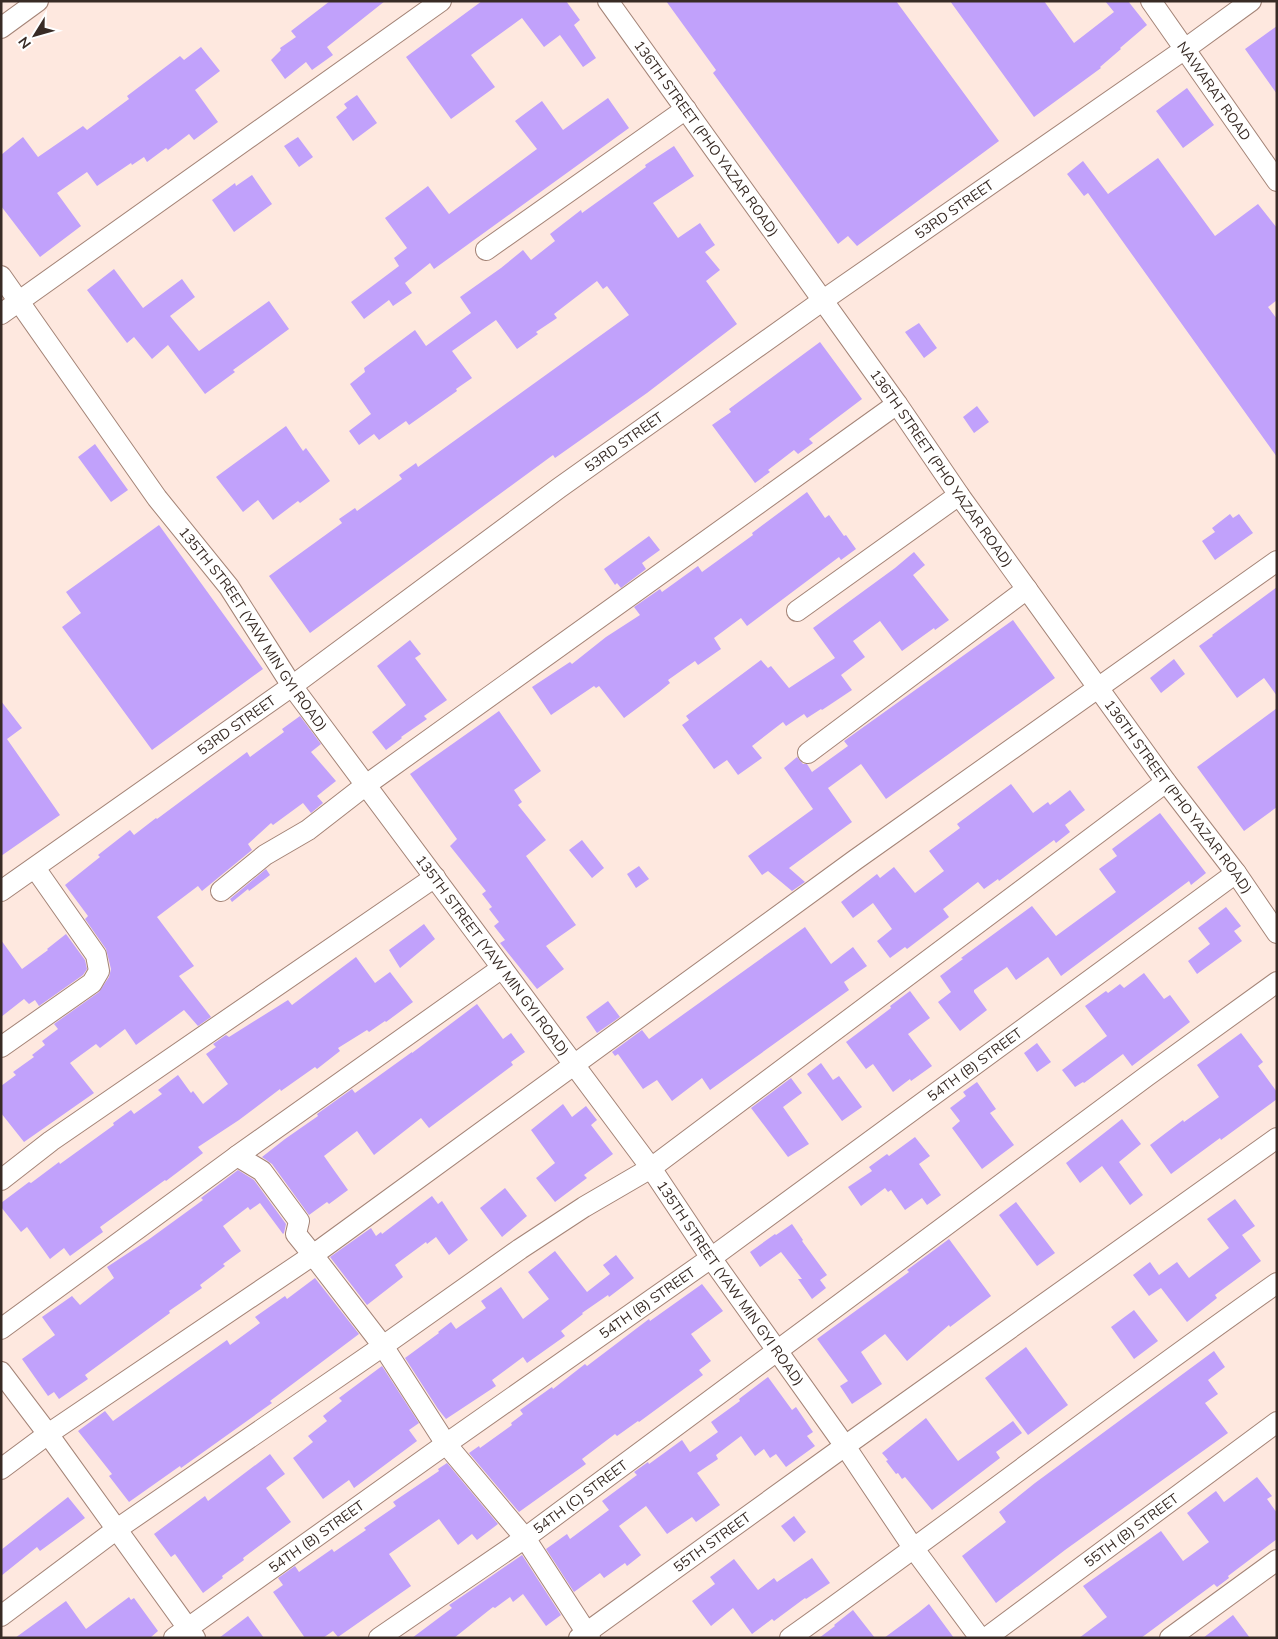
<svg xmlns="http://www.w3.org/2000/svg" width="1278" height="1639" viewBox="0 0 1278 1639" font-family="Mulish,sans-serif">
<style>
.building{fill:#c1a1fb}
.lines{fill:none;stroke-linecap:round;stroke-linejoin:round}
.minor-casing{stroke:#a48477;stroke-width:22}
.minor{stroke:#fff;stroke-width:20}
.labels{text-anchor:middle;dominant-baseline:central;stroke-width:4.5;stroke-linejoin:round;paint-order:stroke}
.street-label{font-size:14px;fill:#382b25;stroke:#fff}
</style>
<rect width="100%" height="100%" fill="#fee8df"/>
<path class="building" d="M330 1H385L327 47 333 55 312 70 306 62 285 79 271 60 281 50 280 48 296 37 291 31Z
M482 1H566L580 20 574 25 596 58 583 67 560 35 544 47 522 18 471 55 495 87 451 119 406 57Z
M666 1H896L999 141 857 246 848 236 838 244 713 73 716 70Z
M950 1H1044L1074 43 1114 12 1105 1H1128L1147 25 1120 48 1121 49 1100 67 1101 68 1034 117Z
M1277 26V94L1245 49Z
M201 47 220 71 195 90 218 122 194 140 189 134 168 150 166 148 147 162 144 157 132 165 131 163 97 186 87 172 57 193 81 226 40 257 1 206V155L23 137 38 157 83 126 87 130 129 99 127 96 180 56 184 60Z
M1187 88 1214 125 1183 148 1156 111Z
M357 95 377 123 353 141 336 117 347 108 344 104Z
M608 98 629 128 434 269 430 263 405 283 412 293 393 306 389 300 364 319 351 302 399 266 394 258 407 248 385 218 428 186 449 214 537 149 515 121 542 101 563 130Z
M298 137 313 157 299 167 284 146Z
M674 146 694 176 653 203 678 238 700 223 715 245 705 252 720 270 706 281 737 324 647 393 555 458 553 455 310 633 269 576 342 523 339 519 355 508 357 511 402 479 399 475 416 463 418 467 629 315 607 286 603 289 597 281 554 314 557 318 536 332 538 334 517 349 496 320 452 351 472 378 456 389 457 391 409 425 406 421 379 440 374 434 359 445 349 431 371 414 350 384 365 372 364 368 415 330 426 346 471 313 460 297 501 268 523 250 531 260 555 241 550 234 581 210 582 213 646 167 645 165Z
M1158 158 1215 236 1258 204 1277 228V300L1268 307 1277 319V457L1088 193 1084 196 1067 174 1083 161 1108 194Z
M252 175 272 204 234 232 212 200 235 183 236 186Z
M114 269 143 308 182 279 195 297 170 316 199 351 269 301 289 329 233 370 235 372 205 394 168 345 152 359 134 337 127 343 87 290Z
M919 323 937 348 924 358 905 332Z
M820 342 862 399 809 439 813 443 798 454 794 450 768 470 770 472 755 483 712 425 731 412 729 409Z
M977 406 989 422 974 433 963 417Z
M286 426 303 451 306 448 330 481 300 503 298 501 273 520 258 500 243 512 216 477Z
M95 444 128 490 111 502 78 457Z
M807 492 825 518 829 515 844 536 846 535 856 549 841 560 839 557 747 626 741 618 714 638 721 649 698 665 695 661 668 680 670 683 659 692 624 718 599 686 596 688 594 686 551 715 532 687 570 662 572 664 606 637 640 615 634 607 660 589 662 592 698 566 702 572 753 535 752 533Z
M1230 514 1233 518 1239 514 1253 533 1215 560 1202 541 1215 532 1212 528Z
M159 525 263 669 152 750 62 627 81 613 66 592Z
M649 536 660 550 642 563 646 569 621 588 617 583 615 585 604 569Z
M914 552 925 565 913 575 949 620 935 630 934 628 902 651 880 621 853 641 865 657 841 675 852 690 822 710 821 709 807 718 804 714 786 726 783 722 752 746 762 758 738 775 727 760 714 769 682 725 689 720 686 716 761 660 768 668 771 666 789 688 835 658 813 628 895 568Z
M1277 587V696L1264 678 1237 698 1199 646 1213 636 1212 635Z
M1013 620 1055 678 886 799 861 764 828 788 852 822 789 868 805 882 792 891 768 871 762 875 748 856 813 809 784 768 797 757 803 764H807L812 772 848 746 844 741Z
M410 640 421 654 415 658 447 700 424 716 427 719 401 737 402 738 386 750 372 732 406 705 377 666Z
M1174 659 1185 674 1161 693 1150 678Z
M1 701 22 728 7 739 60 815 1 856Z
M1277 708V807L1244 831 1197 767Z
M499 711 541 771 514 790 522 802 518 805 546 840 526 856 576 925 546 946 564 969 537 989 500 943 505 940 494 926 499 922 489 909 492 907 482 894 486 891 450 846 457 839 410 774Z
M300 716 321 744 311 752 336 781 317 796 323 803 311 813 303 803 273 825 271 823 248 844 252 850 202 891 198 886 157 917 194 966 179 976 211 1017 198 1026 184 1010 136 1045 125 1029 100 1048 96 1044 70 1063 94 1093 24 1142 1 1113V1086L16 1075 13 1072 34 1057 32 1055 45 1045 42 1041 58 1029 54 1024 99 992 109 977 111 969 106 949 85 919 88 916 65 885 100 857 98 855 130 830 134 835 156 818 157 819 247 752 250 757 284 732 282 729Z
M1011 784 1033 813 1048 802 1050 805 1070 790 1085 810 1065 825 1070 832 1056 843 1054 840 999 881 998 879 984 889 978 882 943 909 949 917 907 949 905 947 890 958 877 941 892 929 873 903 853 918 841 902 877 874 880 878 894 867 915 893 944 871 929 851 960 828 957 824Z
M1160 813 1206 873 1191 885 1189 881 1061 976 1048 957 1016 980 1007 967 974 990V992L987 1010 960 1031 938 1002 951 992 940 976 963 959 961 958 1032 906 1056 936 1116 892 1099 869 1117 856 1112 849Z
M582 840 604 868 592 878 569 850Z
M639 866 649 879 636 888 627 874Z
M266 869 270 875 249 891 248 889 232 902 230 899Z
M1226 907 1241 926 1234 931 1242 941 1197 974 1188 961 1210 944 1198 928Z
M424 924 435 939 400 968 389 950Z
M805 927 831 964 853 947 867 966 844 982 849 990 710 1090 702 1078 672 1101 657 1080 643 1089 618 1054 615 1056 612 1052 642 1030 649 1039Z
M66 934 85 960 87 969 83 975 39 1006 35 1000 29 1004 24 999 1 1017V940L22 969 48 950 47 949Z
M356 957 375 983 390 972 413 1002 386 1022 385 1021 369 1032 367 1030 338 1048 340 1051 317 1069 315 1067 281 1091 280 1089 239 1120 198 1147 203 1153 166 1181 165 1180 100 1227 103 1232 70 1256 64 1248 50 1259 27 1227 21 1232 1 1207V1203L29 1182 31 1183 59 1162 60 1164 114 1125 113 1123 131 1110 134 1114 162 1094 158 1090 178 1075 191 1093 193 1091 203 1104 228 1084 206 1054 216 1047 213 1044 226 1035 229 1037 288 1000 292 1005Z
M1144 973 1164 999 1170 995 1190 1022 1132 1066 1123 1054 1084 1083 1083 1082 1075 1087 1062 1070 1107 1036 1085 1006 1106 991 1108 993 1120 984 1124 988Z
M910 991 930 1018 908 1034 932 1066 911 1081 910 1079 893 1092 873 1064 866 1069 846 1042 891 1008 890 1006Z
M608 1001 620 1017 597 1033 586 1017Z
M477 1004 503 1039 511 1033 525 1052 511 1062 513 1065 429 1128 421 1118 374 1155 357 1131 324 1156 348 1190 329 1204 327 1202 309 1215 272 1164 262 1157 285 1139 318 1116 317 1114 352 1089 355 1093 412 1052V1053Z
M1241 1033 1263 1062 1258 1066 1277 1092V1099L1221 1140 1220 1138 1171 1174 1150 1145 1183 1120 1184 1122 1219 1097 1197 1065Z
M1037 1043 1051 1062 1037 1072 1024 1053Z
M821 1063 833 1080 839 1076 862 1107 842 1121 807 1074Z
M791 1078 802 1093 783 1107 809 1144 788 1157 751 1108Z
M977 1082 996 1109 990 1113 1014 1145 982 1169 952 1128 960 1121 950 1108 966 1096 963 1092Z
M563 1104 572 1117 586 1106 597 1120 591 1125 613 1154 584 1175 587 1178 555 1202 536 1178 555 1163 531 1130Z
M1122 1119 1141 1144 1119 1162 1143 1195 1130 1205 1102 1166 1080 1183 1066 1163Z
M915 1137 930 1156 919 1164 941 1195 927 1205 922 1198 905 1210 891 1190 888 1192 885 1188 861 1206 848 1187 872 1171 869 1167 887 1154 889 1156Z
M238 1170 254 1180 286 1224 284 1233 283 1234 260 1203 250 1210 248 1207 223 1226 241 1251 223 1264 225 1266 200 1285 202 1288 169 1311 170 1313 85 1375 88 1379 59 1399 54 1392 48 1396 22 1359 55 1335 42 1317 72 1296 80 1305 114 1278 107 1267 148 1240 203 1200 201 1198Z
M505 1188 527 1216 502 1237 480 1208Z
M432 1196 438 1204 442 1201 468 1240 449 1255 436 1237 427 1244 426 1242 395 1265 403 1277 367 1305 330 1257 371 1228 376 1236 381 1232 382 1234Z
M1235 1199 1255 1226 1242 1235 1261 1261 1215 1295 1217 1298 1187 1322 1161 1288 1149 1296 1133 1275 1150 1262 1159 1275 1177 1262 1189 1278 1229 1248 1207 1219Z
M1016 1202 1055 1253 1037 1266 999 1215Z
M792 1224 803 1240 802 1241 827 1275 820 1280 826 1288 812 1299 798 1279H802L781 1252 760 1267 750 1252 775 1234 776 1235Z
M949 1239 991 1296 950 1327 949 1325 907 1361 885 1334 861 1352 882 1384 852 1404 840 1386 848 1381 817 1339 909 1272 907 1270Z
M555 1251 587 1292 610 1274 603 1265 616 1255 634 1278 609 1297 608 1295 582 1313 583 1314 561 1331 565 1336 527 1363 523 1357 492 1380 496 1386 446 1419 438 1409 405 1358 439 1333 438 1332 451 1322 456 1329 486 1308 481 1301 501 1287 523 1319 549 1299 528 1272Z
M315 1278 359 1334 270 1401 272 1403 181 1468 180 1466 129 1502 109 1476 112 1474 78 1431 105 1411 113 1421 227 1340 230 1345 260 1323 255 1317 285 1296 287 1299Z
M702 1284 723 1311 691 1334 711 1361 699 1370 703 1375 639 1422 638 1421 617 1436 615 1434 582 1459 586 1464 519 1512 469 1453 479 1446 480 1448 512 1425 511 1423 523 1414 520 1410 552 1387 553 1389 585 1364 587 1366 649 1319 650 1321Z
M1134 1310 1158 1341 1134 1359 1111 1327Z
M1026 1347 1068 1405 1028 1435 985 1378Z
M1214 1351 1225 1367 1208 1380 1218 1394 1205 1403 1228 1433 1065 1550 996 1603 962 1556 1006 1522 999 1512 1035 1483Z
M382 1366 419 1423 409 1430 417 1441 354 1488 349 1480 323 1499 293 1458 313 1442 308 1436 327 1421 323 1416 342 1401 339 1398Z
M768 1377 792 1410 796 1407 813 1432 807 1436 815 1446 786 1467 776 1454 770 1458 764 1449 755 1456 741 1436 716 1455 718 1459 697 1473 720 1505 696 1522 692 1517 667 1534 646 1506 619 1526 641 1555 627 1566 625 1563 604 1578 600 1573 574 1592 546 1549 567 1534 570 1539 609 1510 602 1501 637 1475 634 1472 648 1462 649 1464 682 1440 690 1452 718 1432 711 1422 740 1401 739 1399Z
M926 1418 958 1461 1013 1421 1022 1433 996 1452 1000 1458 932 1510 905 1477 902 1479 898 1473 896 1474 886 1461 888 1460 882 1453Z
M270 1454 285 1474 266 1488 291 1522 243 1558 244 1560 222 1576 223 1578 203 1593 175 1554 171 1557 154 1534 205 1496 208 1501Z
M447 1463 498 1524 477 1540 472 1534 458 1545 439 1519 389 1554 411 1586 338 1637 333 1631 323 1638H305L273 1592 283 1585 278 1578 295 1566 299 1572 332 1549 334 1552 366 1530 364 1528 396 1506 393 1502 439 1471 438 1469Z
M1257 1477 1272 1496 1267 1499 1277 1513V1539L1228 1576 1229 1578 1217 1587 1214 1584 1141 1638H1079L1107 1617 1083 1586 1161 1531 1183 1561 1209 1542 1187 1513 1216 1491 1224 1502Z
M68 1497 85 1518 40 1551 37 1547 1 1576V1550Z
M794 1516 806 1532 794 1542 781 1526Z
M522 1555 561 1615 546 1626 523 1594 513 1602 510 1597 495 1608 493 1607 454 1638H412L452 1608 449 1605 461 1597Z
M812 1558 830 1583 806 1599 805 1598 774 1621 772 1619 752 1634 733 1608 711 1626 692 1601 715 1584 710 1577 734 1559 758 1590 774 1578 777 1582Z
M129 1597 131 1600 134 1598 158 1631 150 1638H15L66 1601 86 1629Z
M929 1604 954 1638H884L918 1613Z
M853 1610 875 1638H819L835 1626 834 1625Z
M1233 1615 1250 1638H1203Z
M248 1616 264 1638H219Z"/>
<g class="lines">
<defs>
<g id="minor">
<path id="s1" d="M608 1 897 404 959 495 1166 782 1236 873 1277 933"/>
<path id="s2" d="M1151 1 1277 181"/>
<path d="M1 28 38 1"/>
<path d="M486 250 686 109"/>
<path id="s3" d="M1 276 157 498 229 587 292 686 651 1168 711 1258 845 1446 914 1549 980 1638"/>
<path d="M1 314 441 1"/>
<path d="M797 611 959 495"/>
<path d="M808 753 1027 589"/>
<path id="s4" d="M1 891 292 686 559 488 822 301 1185 49 1251 1"/>
<path d="M221 891 265 855 308 830 366 785 897 404"/>
<path d="M502 968 237 1156 262 1171 299 1221 296 1234 313 1255 855 860 1277 561"/>
<path d="M1 1047 92 983 99 971 96 955 35 868"/>
<path d="M1 1180 51 1141 435 877"/>
<path d="M1 1329 237 1156"/>
<path d="M1 1372 48 1434 195 1638"/>
<path d="M1 1469 48 1434 313 1255 383 1346 446 1444 525 1538 590 1638"/>
<path d="M1 1616 117 1529 383 1346 520 1249 584 1207 651 1168 1166 782"/>
<path id="s5" d="M174 1638 446 1444 711 1258 1236 873"/>
<path id="s6" d="M379 1638 525 1538 1147 1076 1277 982"/>
<path id="s7" d="M579 1638 845 1446 1277 1138"/>
<path d="M790 1638C954 1521 1112 1399 1277 1283"/>
<path id="s8" d="M986 1638 1277 1422"/>
<path d="M1170 1638 1277 1560"/>
</g>
</defs>
<use href="#minor" class="minor-casing"/>
<use href="#minor" class="minor"/>
</g>
<g class="labels">
<g class="street-label">
<text stroke="none"><textPath href="#s2" startOffset="110">NAWARAT ROAD</textPath></text>
<text stroke="none"><textPath href="#s1" startOffset="169">136TH STREET (PHO YAZAR ROAD)</textPath></text>
<text stroke="none"><textPath href="#s4" startOffset="1172">53RD STREET</textPath></text>
<text stroke="none"><textPath href="#s4" startOffset="768">53RD STREET</textPath></text>
<text stroke="none"><textPath href="#s1" startOffset="574">136TH STREET (PHO YAZAR ROAD)</textPath></text>
<text stroke="none"><textPath href="#s3" startOffset="434">135TH STREET (YAW MIN GYI ROAD)</textPath></text>
<text stroke="none"><textPath href="#s4" startOffset="288">53RD STREET</textPath></text>
<text stroke="none"><textPath href="#s1" startOffset="979">136TH STREET (PHO YAZAR ROAD)</textPath></text>
<text stroke="none"><textPath href="#s3" startOffset="839">135TH STREET (YAW MIN GYI ROAD)</textPath></text>
<text stroke="none"><textPath href="#s5" startOffset="985">54TH (B) STREET</textPath></text>
<text stroke="none"><textPath href="#s3" startOffset="1244">135TH STREET (YAW MIN GYI ROAD)</textPath></text>
<text stroke="none"><textPath href="#s5" startOffset="580">54TH (B) STREET</textPath></text>
<text stroke="none"><textPath href="#s6" startOffset="246">54TH (C) STREET</textPath></text>
<text stroke="none"><textPath href="#s8" startOffset="181">55TH (B) STREET</textPath></text>
<text stroke="none"><textPath href="#s5" startOffset="175">54TH (B) STREET</textPath></text>
<text stroke="none"><textPath href="#s7" startOffset="164">55TH STREET</textPath></text>
</g>
</g>
<rect width="1278" height="1639" fill="none" stroke="#382b25" stroke-width="5"/>
<g transform="translate(35 35) rotate(233)" stroke="#ffffff" stroke-width="4" paint-order="stroke">
<path d="M0-4L9 19L0 12L-9 19Z" fill="#382b25"/>
<text y="-8" font-size="14" font-weight="bold" text-anchor="middle" fill="#382b25">N</text>
</g>
</svg>
